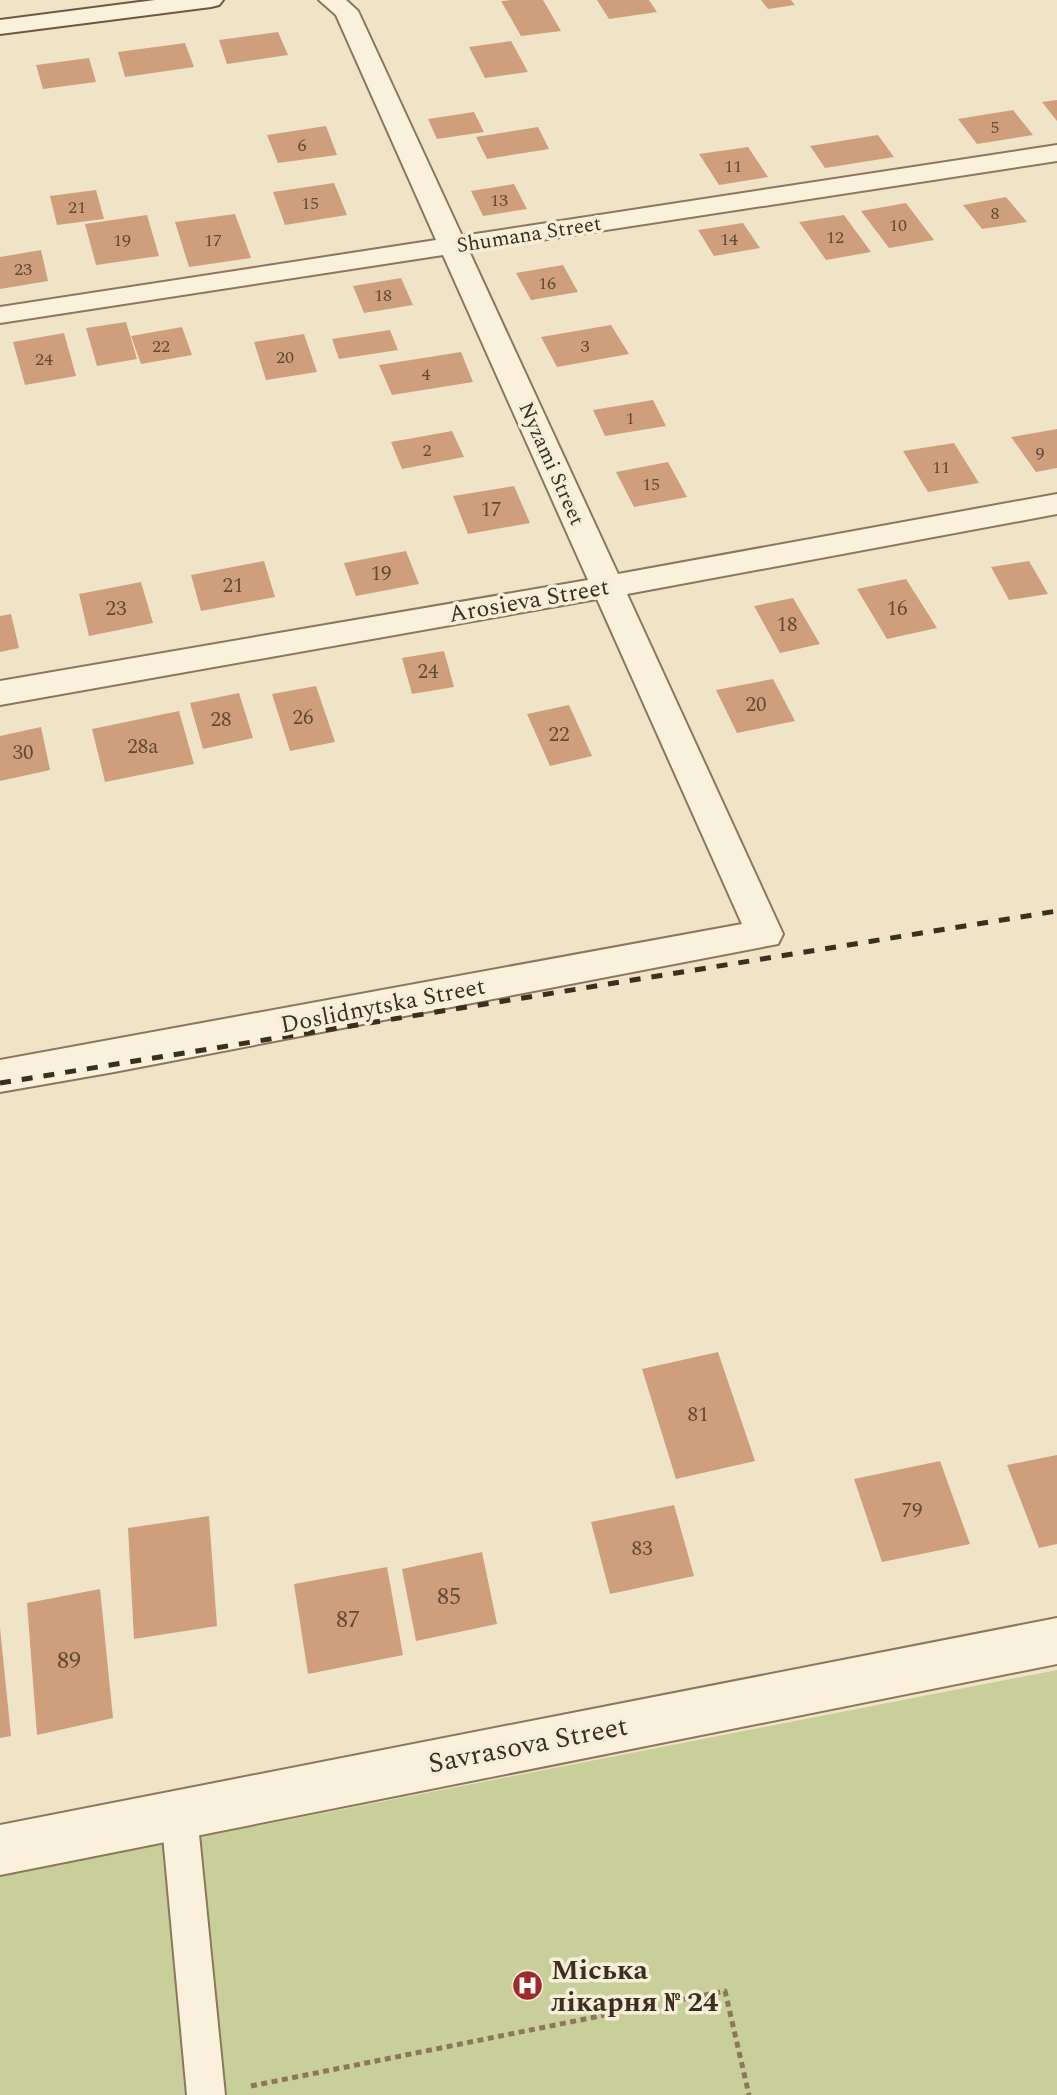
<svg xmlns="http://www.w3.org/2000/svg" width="1057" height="2095" viewBox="0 0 1057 2095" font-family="Spectral,serif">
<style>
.green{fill:#c9cf9b}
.building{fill:#cf9f7d}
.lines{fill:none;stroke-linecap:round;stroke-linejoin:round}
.service-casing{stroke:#8d765c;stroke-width:4}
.minor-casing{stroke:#8d765c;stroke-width:4}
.secondary-casing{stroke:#6f573f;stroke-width:4}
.path{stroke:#8d765c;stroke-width:5;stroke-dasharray:6 4.5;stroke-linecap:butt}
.service{fill:#faf1dc;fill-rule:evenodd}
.minor{fill:#faf1dc;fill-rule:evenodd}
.secondary{fill:#faf1dc;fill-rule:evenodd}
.rail{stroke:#3d2e20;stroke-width:5;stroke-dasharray:11 11;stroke-linecap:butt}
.labels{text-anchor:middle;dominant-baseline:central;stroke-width:7;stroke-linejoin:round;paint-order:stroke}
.far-number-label{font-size:18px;fill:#624a37}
.far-street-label{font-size:21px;fill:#3d2e20;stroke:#f7eed8}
.number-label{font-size:21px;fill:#624a37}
.street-label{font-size:24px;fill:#3d2e20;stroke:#f7eed8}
.near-number-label{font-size:24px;fill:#624a37}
.near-street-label{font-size:28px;fill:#3d2e20;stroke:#f7eed8}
.near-poi-label{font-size:28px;font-weight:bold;fill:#3d2e20;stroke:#f7eed8;text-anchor:start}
</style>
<rect width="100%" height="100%" fill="#f0e4c8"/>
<path class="green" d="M1057 1670V2095H0V1876Z"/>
<path class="building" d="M512 0H543L561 31 521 36 501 1Z
M597 0H649L657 12 609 19Z
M761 0H791L795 5 768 9Z
M278 32 288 55 227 64 219 40Z
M511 41 528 72 485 78 469 47Z
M185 43 194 67 125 77 118 52Z
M89 58 96 82 43 89 36 65Z
M1057 100V121L1042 102Z
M1013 110 1033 135 977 144 958 119Z
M474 112 484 132 437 139 428 119Z
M326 126 337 155 278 163 267 135Z
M538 127 549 149 487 159 476 137Z
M878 135 894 157 825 168 810 146Z
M748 147 768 177 719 185 699 154Z
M334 183 347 215 285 225 273 192Z
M514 184 527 209 483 216 471 191Z
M96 190 104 219 57 225 50 196Z
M1006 197 1027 222 982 229 963 205Z
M906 203 934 240 889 248 861 211Z
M235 214 251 258 189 267 175 222Z
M147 215 159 256 96 265 85 224Z
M844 215 871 252 826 260 799 222Z
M743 223 760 248 714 256 698 230Z
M41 250 48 281 0 289V257Z
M563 265 578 292 531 300 516 273Z
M401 278 413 305 364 313 353 286Z
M126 322 137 359 97 366 86 328Z
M611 325 629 354 557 367 541 337Z
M182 327 192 355 141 364 131 336Z
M390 330 398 350 339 359 332 339Z
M64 333 76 376 25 385 13 342Z
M304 334 317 372 266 380 254 342Z
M461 352 473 382 392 395 379 365Z
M653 400 666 426 605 436 593 410Z
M1057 429V468L1036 472 1011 437Z
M452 431 464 457 402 469 391 442Z
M954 443 979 483 928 492 903 451Z
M668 462 687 497 634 507 616 472Z
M514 486 530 523 468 534 453 496Z
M406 551 419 584 356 596 344 563Z
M264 561 275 597 201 611 191 575Z
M1029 561 1048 594 1009 600 991 567Z
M906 579 937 628 887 639 857 589Z
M141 582 153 623 89 636 79 594Z
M793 598 820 644 780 653 754 606Z
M11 614 19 648 0 652V616Z
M444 651 454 687 412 694 402 658Z
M773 679 795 721 737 733 716 690Z
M316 686 335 742 290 751 272 694Z
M239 693 253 738 203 749 190 703Z
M569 705 592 756 550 766 527 714Z
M179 711 194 764 105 782 92 729Z
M41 727 50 770 0 781V736Z
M718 1352 755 1461 676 1479 642 1369Z
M1057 1455V1544L1039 1548 1007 1465Z
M940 1461 970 1544 882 1562 854 1479Z
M674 1505 694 1576 610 1594 591 1522Z
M209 1516 217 1626 134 1639 128 1528Z
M482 1552 497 1624 416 1641 402 1569Z
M387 1567 403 1655 308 1674 294 1584Z
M100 1589 113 1718 37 1735 27 1603Z
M0 1628 11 1736 0 1738Z"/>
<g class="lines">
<defs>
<path id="service" d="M179 1796 192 1801 197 1814 225 2095H187L161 1814 166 1801Z"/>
<path id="minor" d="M319 0H346L358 11 462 236 1057 145V161L469 251 618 574 1057 494V514L627 594 783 934 778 944 114 1072 0 1092V1060L742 924 597 599 0 705V681L588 580 443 255 0 323V307L436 240 336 15Z
M1057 1618V1664L0 1875V1825Z"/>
<path id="secondary" d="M155 0H223L219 5 211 7 0 34V20Z"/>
</defs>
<use href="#service" class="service-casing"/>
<use href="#minor" class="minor-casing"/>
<use href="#secondary" class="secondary-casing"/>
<path class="path" d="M251 2086 725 1991 749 2095"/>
<use href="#service" class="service"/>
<use href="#minor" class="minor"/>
<use href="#secondary" class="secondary"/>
<path class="rail" d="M0 1083 1057 911"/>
</g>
<defs>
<symbol id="hospital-disc" viewBox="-11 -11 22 22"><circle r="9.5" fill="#9e2a2b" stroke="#f7eed8"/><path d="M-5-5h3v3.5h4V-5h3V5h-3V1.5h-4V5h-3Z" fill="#fff"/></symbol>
</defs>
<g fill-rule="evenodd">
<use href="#hospital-disc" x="510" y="1968" width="35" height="35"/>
</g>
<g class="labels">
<g class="far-number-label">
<text x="995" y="127">5</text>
<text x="302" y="145">6</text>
<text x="733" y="166">11</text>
<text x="499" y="200">13</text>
<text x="310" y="203">15</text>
<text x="77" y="207">21</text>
<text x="995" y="213">8</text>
<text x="898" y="225">10</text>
<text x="835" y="237">12</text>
<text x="729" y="239">14</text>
<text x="122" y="240">19</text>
<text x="213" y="240">17</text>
<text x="23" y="269">23</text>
<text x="547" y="283">16</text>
<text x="383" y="295">18</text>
<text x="161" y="346">22</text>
<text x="585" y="346">3</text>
<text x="285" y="357">20</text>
<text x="44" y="359">24</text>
<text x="426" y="374">4</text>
<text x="630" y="418">1</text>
<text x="427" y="450">2</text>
<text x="1040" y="453">9</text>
<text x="941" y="467">11</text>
<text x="651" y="484">15</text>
</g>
<g class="far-street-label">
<text transform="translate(529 235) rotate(-9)">Shumana Street</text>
<text transform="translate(551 464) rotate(66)">Nyzami Street</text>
</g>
<g class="number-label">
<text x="491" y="510">17</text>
<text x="381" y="574">19</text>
<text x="233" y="586">21</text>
<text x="116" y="609">23</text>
<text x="897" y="609">16</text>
<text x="787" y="625">18</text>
<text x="428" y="672">24</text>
<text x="756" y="705">20</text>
<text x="303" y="718">26</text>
<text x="221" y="720">28</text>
<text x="559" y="735">22</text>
<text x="143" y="747">28а</text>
<text x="23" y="753">30</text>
<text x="698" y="1415">81</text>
<text x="912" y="1511">79</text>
<text x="642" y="1549">83</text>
</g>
<g class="street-label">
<text transform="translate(529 601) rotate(-10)">Arosieva Street</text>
<text transform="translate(383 1006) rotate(-11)">Doslidnytska Street</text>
</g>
<g class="near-number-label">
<text x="449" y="1597">85</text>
<text x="348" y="1620">87</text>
<text x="69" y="1661">89</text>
</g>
<g class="near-street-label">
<text transform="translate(528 1745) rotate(-11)">Savrasova Street</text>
</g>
<g class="near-poi-label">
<text x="551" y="1970">Міська<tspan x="551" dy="32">лікарня № 24</tspan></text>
</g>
</g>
</svg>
